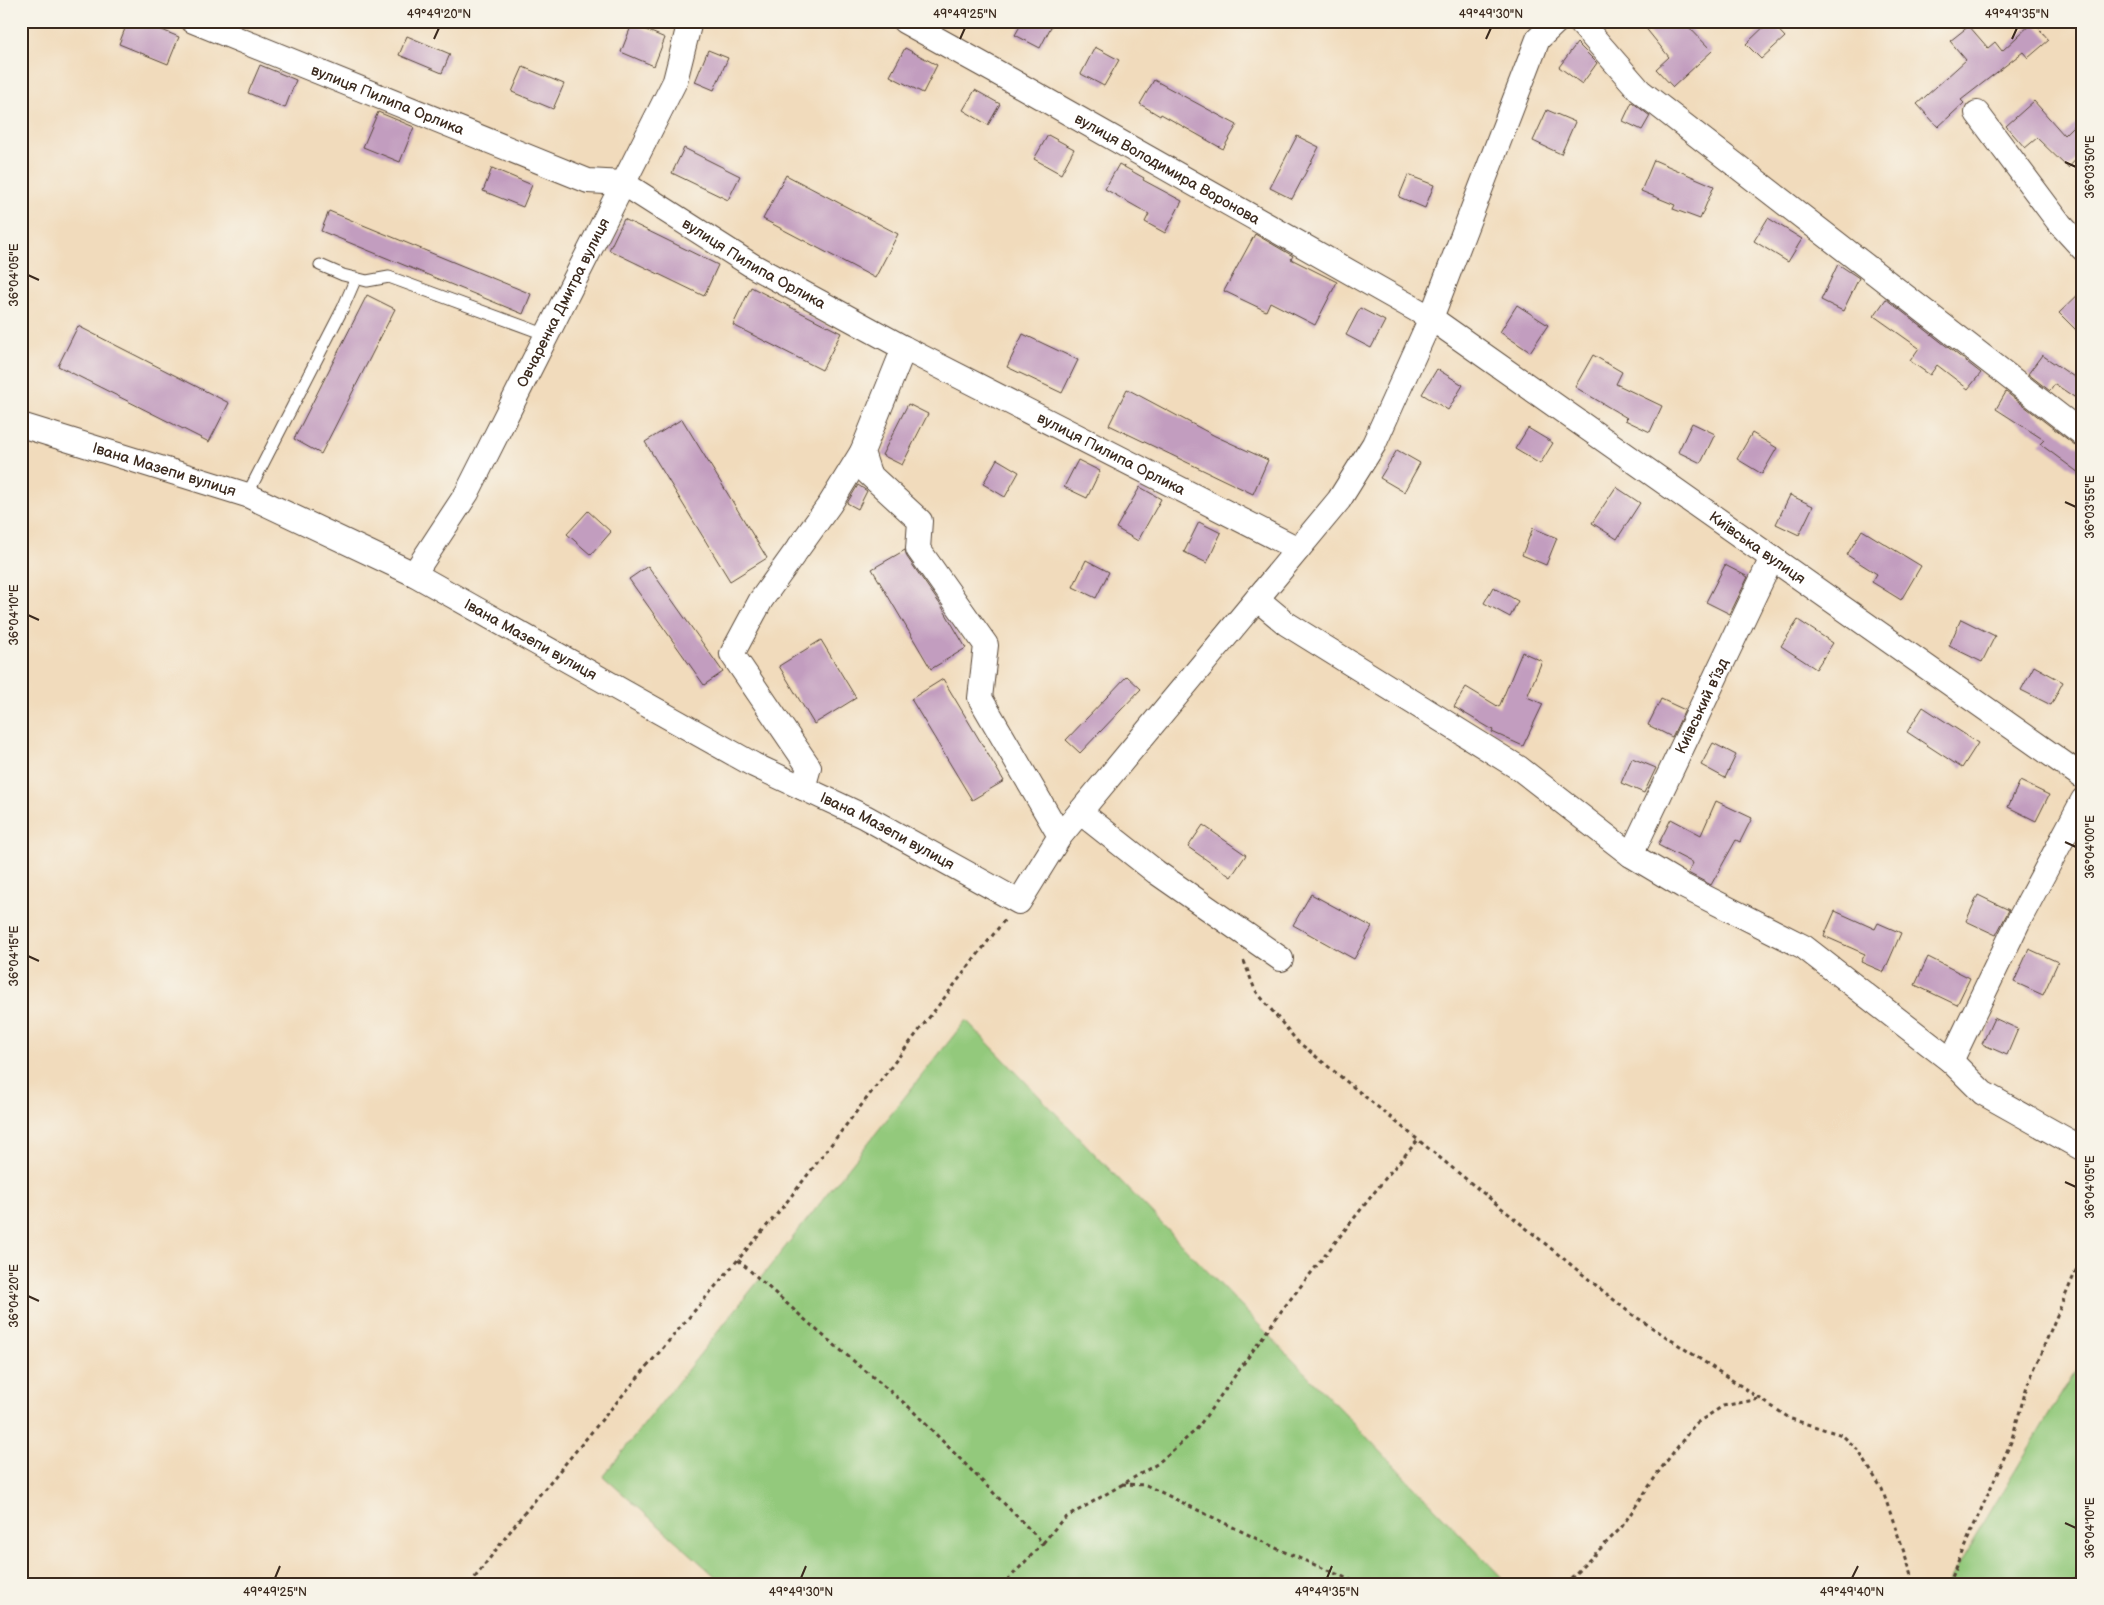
<svg xmlns="http://www.w3.org/2000/svg" width="2104" height="1605" viewBox="0 0 2104 1605" font-family="'Balsamiq Sans',sans-serif">
<style>
.green{fill:#93c97b;stroke:#677a4c}
.building{fill:#c29dbf}
.lines{fill:none;stroke-linecap:round;stroke-linejoin:round}
.lane-casing{stroke:#564536;stroke-width:13}
.street-casing{stroke:#564536;stroke-width:26}
.path{stroke:#564536;stroke-width:3;stroke-dasharray:4 4;stroke-linecap:butt}
.lane{stroke:#fff;stroke-width:11}
.street{stroke:#fff;stroke-width:24}
.ticks{fill:none;stroke:#3b2a1e;stroke-width:2}
.labels{text-anchor:middle;dominant-baseline:central;stroke-width:4;stroke-linejoin:round;paint-order:stroke}
.street-label{font-size:15px;fill:#3b2a1e;stroke:#f7f3e8}
.neatline{fill:none;stroke:#3b2a1e;stroke-width:2}
.ticks-label{font-size:12px;text-anchor:middle;fill:#3b2a1e}
</style>
<rect width="100%" height="100%" fill="#f7f3e8"/>
<filter id="ink" filterUnits="userSpaceOnUse"><feTurbulence type="fractalNoise" baseFrequency=".02" numOctaves="2"/><feDisplacementMap in="SourceGraphic" scale="10" xChannelSelector="R" yChannelSelector="G"/><feConvolveMatrix kernelMatrix="1 2 1 2 8 2 1 2 1" color-interpolation-filters="sRGB"/></filter>
<filter id="wash" filterUnits="userSpaceOnUse"><feTurbulence type="fractalNoise" baseFrequency=".0096" numOctaves="4" result="noise"/><feDisplacementMap in="SourceGraphic" scale="20" xChannelSelector="R" yChannelSelector="G"/><feGaussianBlur stdDeviation="1.12" result="paint"/><feColorMatrix in="noise" values="0 0 0 0 0 0 0 0 0 0 0 0 0 0 0 0 0 1.4 0 .05"/><feComposite in="paint" operator="in"/></filter>
<g filter="url(#wash)">
<rect width="100%" height="100%" fill="#f1dbbc"/>
<path class="green" d="M966 1020 1508 1584H724L603 1476Z
M2083 1358V1584H1947Z"/>
<g id="blocks">
<path class="building" d="M128 21H140L179 37 168 64 119 44Z
M1023 21H1054L1040 48 1015 35Z
M1640 21H1683L1712 51 1673 87 1656 69 1669 57Z
M1770 21 1785 37 1761 59 1746 44Z
M2033 22 2049 40 2028 58 2023 52 1961 100 1964 103 1938 127 1917 104 1966 60 1950 41 1969 26 1988 48 1995 42 2002 51Z
M632 24 665 38 654 66 621 52Z
M407 36 450 54 442 73 399 55Z
M1577 43 1597 63 1582 84 1559 67Z
M1095 47 1119 60 1104 86 1081 74Z
M905 48 937 65 923 93 890 76Z
M708 50 728 58 714 90 695 82Z
M260 65 296 80 285 108 248 93Z
M523 67 564 84 553 109 512 92Z
M1154 80 1237 125 1223 149 1161 114 1160 116 1140 104Z
M975 90 1000 104 988 125 963 110Z
M2034 101 2064 135 2083 116V152L2068 168 2037 138 2025 148 2006 126Z
M1632 102 1650 116 1642 130 1623 121Z
M1547 110 1575 122 1561 154 1533 141Z
M378 112 414 127 400 162 363 147Z
M1048 135 1074 149 1061 174 1034 159Z
M1297 136 1319 147 1292 199 1270 188Z
M684 148 740 176 728 200 672 173Z
M1654 160 1714 186 1700 219 1673 209 1675 205 1641 191Z
M1119 164 1144 178 1143 180 1182 201 1165 233 1145 222 1149 214 1105 189Z
M492 168 532 185 523 207 483 191Z
M786 175 898 234 875 278 763 219Z
M1408 175 1434 185 1425 208 1399 197Z
M329 211 531 294 523 314 321 231Z
M1768 218 1802 239 1788 262 1754 241Z
M624 219 718 265 704 296 609 250Z
M1255 234 1293 256 1291 259 1337 282 1315 325 1270 302 1266 311 1224 291Z
M1838 264 1859 278 1843 311 1821 300Z
M751 287 841 333 822 370 733 325Z
M2083 290V337L2059 313Z
M367 295 395 309 321 454 294 439Z
M1886 299 1981 373 1968 389 1937 365 1930 375 1910 361 1919 348 1874 316Z
M1517 305 1548 325 1530 352 1500 332Z
M1360 308 1385 321 1371 348 1346 335Z
M78 326 229 403 209 442 58 366Z
M1023 334 1078 360 1062 393 1007 367Z
M1593 355 1622 372 1616 384 1662 406 1650 432 1625 420 1627 418 1575 387Z
M2042 355 2083 383V403L2055 384 2050 391 2028 374Z
M1437 369 1463 385 1448 410 1422 394Z
M1127 389 1215 436 1268 460 1253 494 1109 425Z
M2006 392 2075 445 2083 447V476L2040 444 2044 440 1996 409Z
M908 404 928 414 902 465 882 455Z
M682 419 767 558 730 581 645 442Z
M1692 423 1715 434 1701 463 1678 452Z
M1528 428 1553 443 1540 464 1515 449Z
M1752 433 1777 448 1762 474 1737 459Z
M1397 450 1420 463 1404 492 1380 478Z
M997 459 1019 472 1005 497 983 484Z
M1078 460 1100 471 1087 498 1064 487Z
M858 485 867 491 858 509 847 503Z
M1140 487 1161 499 1138 541 1116 528Z
M1616 487 1640 503 1617 539 1592 523Z
M1790 495 1813 506 1799 535 1776 524Z
M588 511 611 532 591 555 567 534Z
M1199 522 1221 533 1207 563 1184 552Z
M1533 528 1557 538 1546 565 1522 555Z
M1862 530 1921 566 1901 600 1872 582 1877 574 1847 555Z
M905 550 907 557 942 607 966 648 931 669 872 569Z
M1086 560 1109 572 1096 598 1073 587Z
M1725 565 1748 577 1730 614 1706 602Z
M648 566 723 672 704 685 629 579Z
M1493 587 1518 601 1510 617 1484 603Z
M1961 619 1995 636 1982 662 1949 646Z
M1798 620 1833 643 1816 669 1781 646Z
M821 640 856 698 814 724 779 666Z
M1522 652 1542 661 1527 697 1543 704 1523 746 1492 732 1493 730 1454 707 1466 687 1499 707Z
M2034 666 2063 682 2051 705 2021 690Z
M1127 676 1141 689 1080 753 1066 740Z
M943 679 1004 781 972 800 911 699Z
M1661 699 1685 710 1672 737 1648 725Z
M1923 707 1978 743 1962 768 1907 732Z
M1713 743 1736 755 1725 778 1701 765Z
M1632 758 1656 768 1644 793 1621 783Z
M2020 781 2049 795 2036 821 2008 807Z
M1716 801 1752 818 1740 842 1736 840 1711 885 1688 873 1693 863 1658 845 1671 819 1701 835Z
M1203 825 1246 855 1231 877 1188 847Z
M1311 894 1372 927 1354 959 1293 925Z
M1978 895 2009 910 1996 935 1966 921Z
M1835 911 1875 929 1878 923 1901 933 1884 972 1861 962 1865 954 1824 936Z
M2029 949 2058 962 2043 995 2014 982Z
M1928 957 1970 978 1957 1005 1915 985Z
M1994 1018 2018 1029 2007 1055 1982 1044Z"/>
</g>
</g>
<g filter="url(#ink)">
<use href="#blocks" fill-opacity="0" stroke="#564536" stroke-width="1"/>
<g class="lines">
<defs>
<path id="lane" d="M320 265 343 275 367 281 389 277 547 335
M247 495 343 308 356 278"/>
<g id="street">
<path id="s1" d="M193 21 588 181 623 183 753 266 904 348 1298 549"/>
<path id="s2" d="M904 21 998 73 1431 318 2083 777"/>
<path d="M1579 21 1640 91 2083 434"/>
<path d="M1977 113 2060 224 2083 249"/>
<path d="M904 348 862 452 869 474 920 521 918 549 986 645 980 698 1060 836"/>
<path id="s3" d="M21 425 247 495 414 574 754 765 865 817 1019 902 1060 836 1339 500 1374 444 1431 318 1538 39 1557 21"/>
<path id="s4" d="M414 574 467 493 675 81 690 21"/>
<path d="M1257 599 1287 624 1519 768 1631 855 1683 886 1804 947 1951 1061 1983 1093 2083 1149"/>
<path d="M803 788 809 767 732 654 761 600 830 504 862 452"/>
<path d="M1080 812 1156 872 1281 959"/>
<path id="s5" d="M1631 855 1772 558"/>
<path d="M1951 1061 2018 922 2083 800"/>
</g>
</defs>
<use href="#lane" class="lane-casing"/>
<use href="#street" class="street-casing"/>
<path class="path" d="M1244 961 1255 990 1297 1041 1630 1313 1791 1419 1842 1435 1858 1450 1882 1489 1915 1584
M738 1260 820 1333 909 1407 1043 1543 1004 1584
M1122 1484 1146 1485 1280 1550 1360 1584
M1043 1543 1062 1520 1157 1464 1196 1430 1282 1310 1388 1175 1418 1140
M470 1584 521 1517 605 1416 782 1208 1006 918
M1565 1584 1621 1528 1660 1470 1695 1424 1723 1406 1759 1399
M1948 1584 2011 1442 2027 1386 2083 1254
M2068 1584 2083 1573"/>
<use href="#lane" class="lane"/>
<use href="#street" class="street"/>
</g>
</g>
<path class="ticks" d="M434 39 439 28M960 39 965 28M1486 39 1491 28M2012 39 2017 28M2065 162 2076 167M28 275 39 280M2065 502 2076 507M28 615 39 620M2065 842 2076 847M28 956 39 961M2065 1182 2076 1187M28 1296 39 1301M2065 1523 2076 1528M275 1578 280 1566M801 1578 806 1566M1327 1578 1332 1566M1852 1578 1858 1566"/>
<g class="labels">
<g class="street-label">
<text stroke="none"><textPath href="#s1" startOffset="210">вулиця Пилипа Орлика</textPath></text>
<text stroke="none"><textPath href="#s2" startOffset="302">вулиця Володимира Воронова</textPath></text>
<text stroke="none"><textPath href="#s1" startOffset="615">вулиця Пилипа Орлика</textPath></text>
<text stroke="none"><textPath href="#s4" startOffset="310">Овчаренка Дмитра вулиця</textPath></text>
<text stroke="none"><textPath href="#s1" startOffset="1020">вулиця Пилипа Орлика</textPath></text>
<text stroke="none"><textPath href="#s3" startOffset="150">Івана Мазепи вулиця</textPath></text>
<text stroke="none"><textPath href="#s2" startOffset="1004">Київська вулиця</textPath></text>
<text stroke="none"><textPath href="#s3" startOffset="555">Івана Мазепи вулиця</textPath></text>
<text stroke="none"><textPath href="#s5" startOffset="165">Київський в’їзд</textPath></text>
<text stroke="none"><textPath href="#s3" startOffset="960">Івана Мазепи вулиця</textPath></text>
</g>
</g>
<rect width="2104" height="1605" fill="none" stroke="#f7f3e8" stroke-width="55"/>
<rect x="28" y="28" width="2048" height="1550" class="neatline"/>
<g class="ticks-label">
<text x="439" y="18">49°49'20"N</text>
<text x="965" y="18">49°49'25"N</text>
<text x="1491" y="18">49°49'30"N</text>
<text x="2017" y="18">49°49'35"N</text>
<text transform="translate(2090 167) rotate(-90)" y="4">36°03'50"E</text>
<text transform="translate(14 275) rotate(-90)" y="4">36°04'05"E</text>
<text transform="translate(2090 507) rotate(-90)" y="4">36°03'55"E</text>
<text transform="translate(14 615) rotate(-90)" y="4">36°04'10"E</text>
<text transform="translate(2090 847) rotate(-90)" y="4">36°04'00"E</text>
<text transform="translate(14 956) rotate(-90)" y="4">36°04'15"E</text>
<text transform="translate(2090 1187) rotate(-90)" y="4">36°04'05"E</text>
<text transform="translate(14 1296) rotate(-90)" y="4">36°04'20"E</text>
<text transform="translate(2090 1528) rotate(-90)" y="4">36°04'10"E</text>
<text x="275" y="1596">49°49'25"N</text>
<text x="801" y="1596">49°49'30"N</text>
<text x="1327" y="1596">49°49'35"N</text>
<text x="1852" y="1596">49°49'40"N</text>
</g>
</svg>
